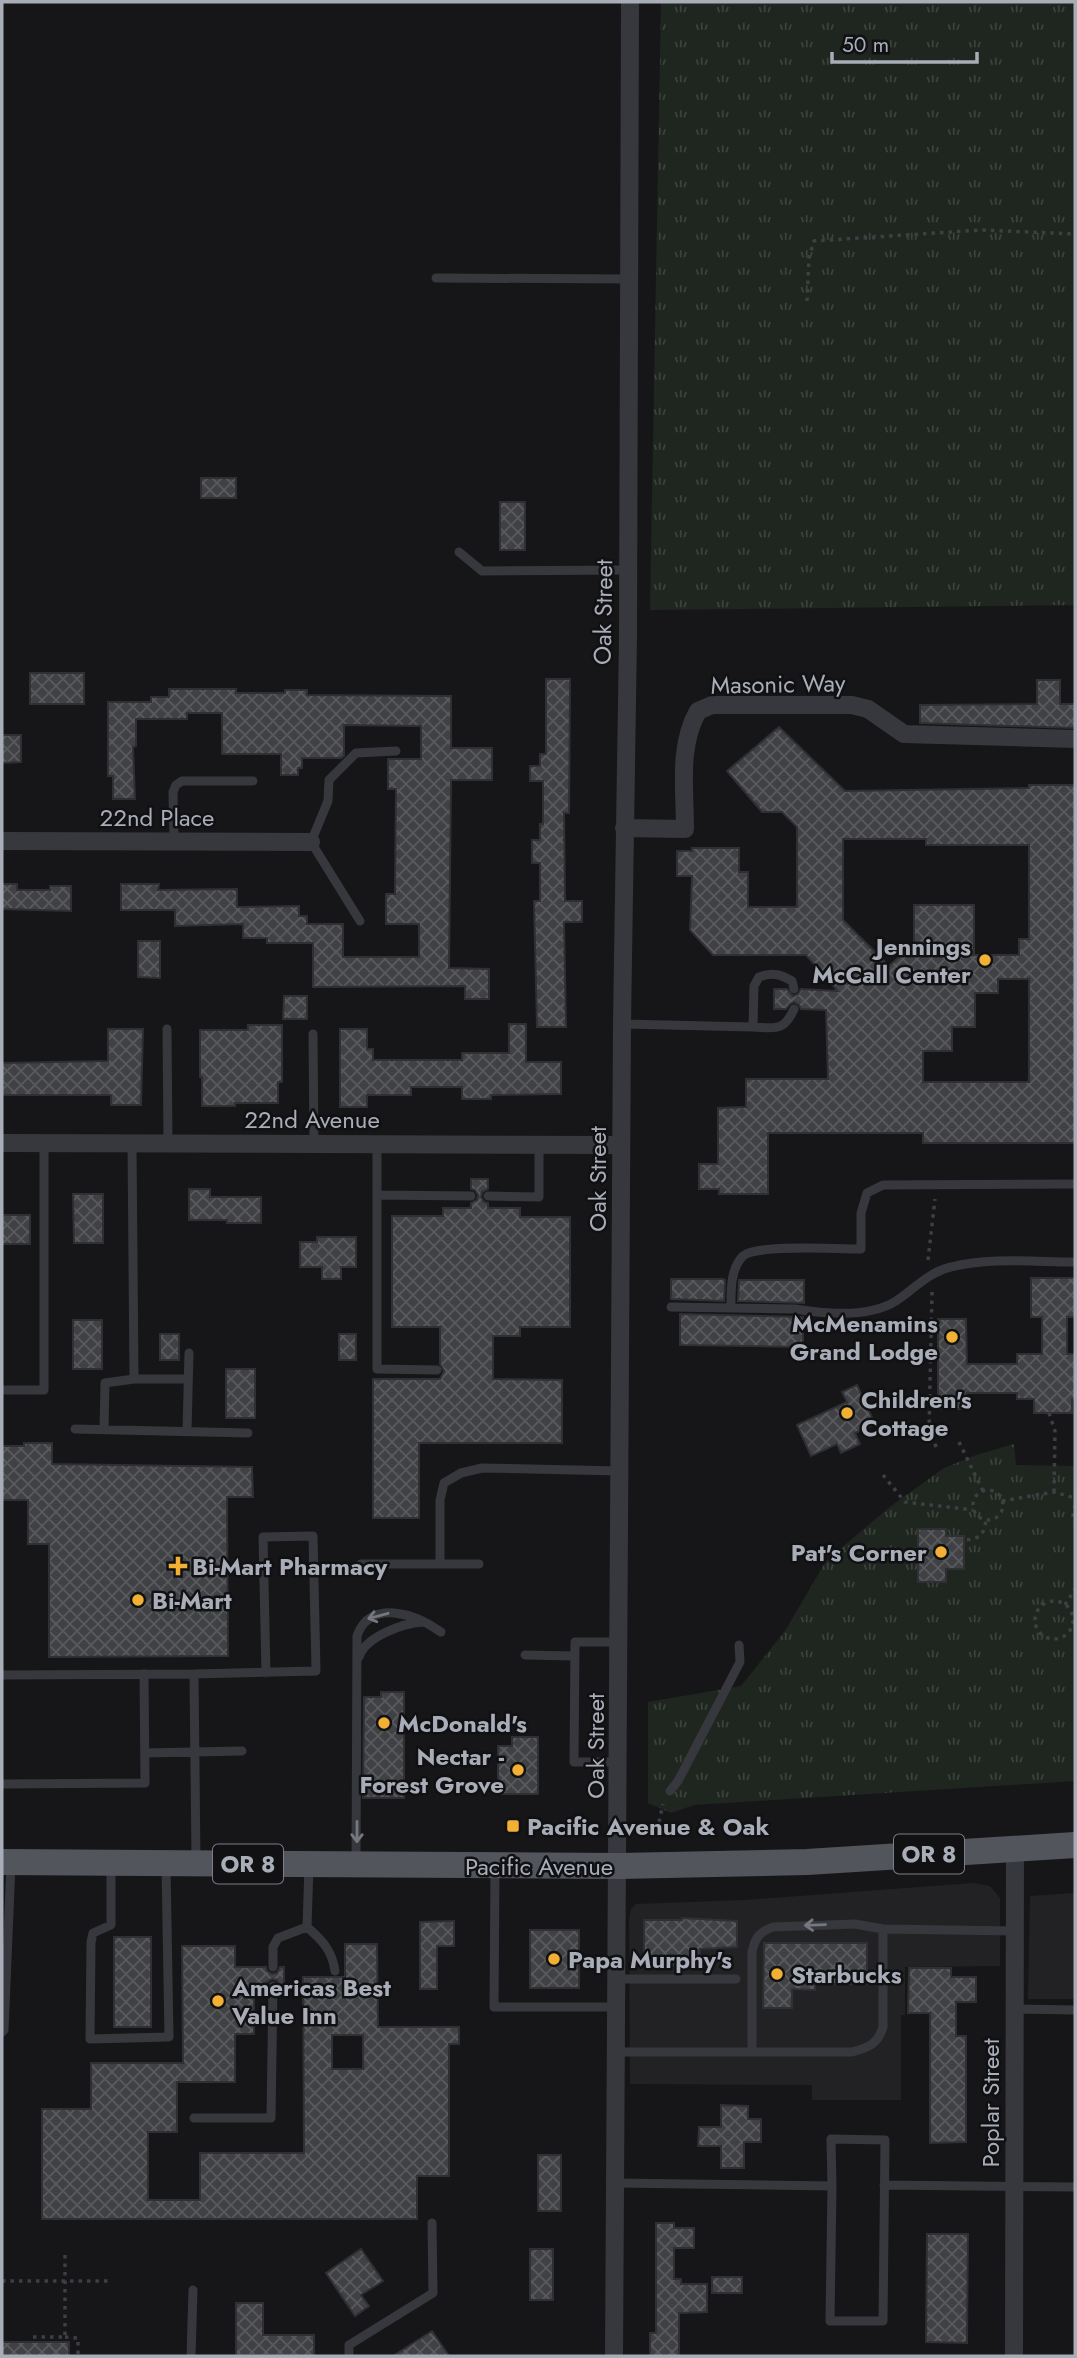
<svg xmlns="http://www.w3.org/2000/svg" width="1077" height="2358" viewBox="0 0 1077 2358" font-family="Jost,sans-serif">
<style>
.built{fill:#222225}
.grass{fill:url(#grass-tufts)}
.building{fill:url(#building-cross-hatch);stroke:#303034;stroke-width:2;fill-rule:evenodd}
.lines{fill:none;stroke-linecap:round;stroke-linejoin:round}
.path{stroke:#3d3f44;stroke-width:3.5;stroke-dasharray:3.5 5;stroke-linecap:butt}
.lane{stroke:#37383d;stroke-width:9}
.street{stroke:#37383d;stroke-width:18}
.primary{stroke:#53555c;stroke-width:26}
.oneway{stroke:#757881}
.poi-dot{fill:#f2b134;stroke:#111113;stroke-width:2.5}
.labels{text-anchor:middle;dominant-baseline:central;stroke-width:5;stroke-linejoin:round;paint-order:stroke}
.shield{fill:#111113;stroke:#7b7e86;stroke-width:2}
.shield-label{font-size:23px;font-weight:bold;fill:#a8adb8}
.street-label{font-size:24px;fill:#a8adb8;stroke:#111113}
.poi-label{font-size:24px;font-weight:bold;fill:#a8adb8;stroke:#111113;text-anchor:start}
</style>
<defs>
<pattern id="grass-tufts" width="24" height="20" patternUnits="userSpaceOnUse" patternTransform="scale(1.75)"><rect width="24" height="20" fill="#1e261f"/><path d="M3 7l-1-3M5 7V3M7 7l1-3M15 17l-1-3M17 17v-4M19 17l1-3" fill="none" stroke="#3c433d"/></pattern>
<pattern id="building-cross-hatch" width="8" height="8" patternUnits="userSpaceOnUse" patternTransform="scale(1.75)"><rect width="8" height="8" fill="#404145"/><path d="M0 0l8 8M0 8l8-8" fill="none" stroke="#595a5e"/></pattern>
</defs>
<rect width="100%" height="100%" fill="#161618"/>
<path class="built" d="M973 1883 990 1886 1000 1898V1966L905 1967V2015H901V2100H812V2085L630 2084 629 1919 631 1909 636 1904 744 1900Z
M1075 1893V1999H1028L1030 1896Z"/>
<path class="grass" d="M661 2H1075V605L650 610Z
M1014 1444 1016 1465 1075 1466V1781L694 1805 671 1813 648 1803V1702L741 1686 785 1631 826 1561 891 1506 944 1468 976 1455Z"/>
<path class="building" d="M201 478H236V498H201Z
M500 502H525V550H500Z
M30 673H84V704H30Z
M546 679H570L569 813H564L565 901H582V922H564L566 1027H537L534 901H540V863H532V840H540V824H543V781H530V766H540V754H546Z
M1037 680H1060V704H1075V728L920 723V705L1037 704Z
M169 689H236V693H285V690H307V695L451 696V748H492V780H451L449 968 489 969V999H465V986L313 987V943H267V938H243V924L175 926V910H121V884H159L158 890 237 889V907L299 906V916H307V924H343V957H419V924H386V894H395L396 789H388V759H421V726L344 725V756L341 758H302V768H298V775H281V754H222V713H187V719H136V746L133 747 135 799H113V776H108V702H151V697H169Z
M779 727 845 791 1029 788V785H1075V1143H923V1133H768V1194H719V1189H699V1164H718V1108L746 1107V1079H828L826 1010 801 1009 799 1005 794 1002 790 1004 786 1009H774V989H787L793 996 798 994 801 989 838 991 806 955H713L690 930 692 876H677V851H692V848H739V872H748V907H797V827L782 812H762L727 771ZM843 839H926V845H1029V939H1019V955H974V905H914V944L889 966 843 920ZM998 979H1029V1082H923V1051H952V1027H975V993H998Z
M2 735H21V762L2 763Z
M2 884H17V890H50V886H71V911L2 909Z
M138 941H160V978L138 977Z
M284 996H307V1019H283Z
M509 1024H526V1062H561V1094L491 1095V1099H462V1087H411V1095H367V1107H340V1029H367V1049H373V1060H462V1053H509Z
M248 1025H282V1082H278V1103H235V1106H202V1077H200V1030H248Z
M108 1029H143L141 1105H111V1095H2V1063L108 1061Z
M471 1179H488V1189L482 1192 481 1197 484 1202 488 1203V1208H520V1217H570V1327H520V1336H493V1379L562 1380V1443H419V1518H373V1379H440L444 1371 440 1364V1327H392V1216H443V1208H471V1203L477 1200 478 1195 475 1190 471 1189Z
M189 1189H210V1197H261V1223H227V1220H189Z
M73 1194H103V1243H74Z
M2 1215H30V1244H2Z
M317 1237H356V1267H341V1279H322V1267H300V1242H317Z
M1031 1278H1075V1317H1067V1354H1075V1399H1072V1413H1034V1399H1017V1393H967V1409H938V1319H966L967 1364H1017V1354H1042V1317H1031Z
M671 1279H723L725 1280 724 1301 671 1299Z
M739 1280H804V1303L738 1301Z
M680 1314 803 1317V1347L680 1345Z
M73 1320H102V1369H73Z
M160 1334H179V1360H160Z
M339 1334H356V1360H339Z
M226 1369H255V1418H226Z
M857 1385 875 1424 855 1433 860 1444 841 1453 837 1444 811 1456 797 1425 847 1402 842 1392Z
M24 1443H52V1464L252 1467 253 1497H227L228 1656 49 1657V1544H28V1500H2V1446H24Z
M918 1529H946V1536H964V1569H946V1582H918Z
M381 1692H404V1798H363L364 1697H381Z
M512 1737H538V1794H498V1746H512Z
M682 1918 737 1921V1947L700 1949V1966H644V1920H682Z
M454 1921V1946H437V1989H420V1922Z
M530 1930H579V1988H530Z
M114 1937H151V2027H114Z
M764 1943H867V1984H815V1990L792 1989V2008H763Z
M345 1944H377L378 2027H459V2044H449V2176H417V2219H42V2109H91V2063H183L182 1946H235V1967H266L267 1971 272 1974 277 1973 280 1967H284V1986H280L277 1980 272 1979 267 1982 266 1986H254V2034H235V2082H177V2132H148V2200H200V2153H304L303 1977H345ZM332 2035H363V2069H332Z
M909 1968H951V1977H976V2002H956V2036H966V2142L930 2143V2013H908Z
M721 2105 748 2106V2119H761V2142H744V2168H721V2146H698L699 2127H721Z
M538 2155H561V2211H538Z
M656 2223H674V2228H694V2248H674V2279H681V2284H707V2312L679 2313V2356H650V2333H656Z
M927 2234H968L967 2343 926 2342Z
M361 2249 383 2281 361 2295 369 2306 355 2316 326 2273Z
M530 2249H553V2300H530Z
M712 2277H742V2293H712Z
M236 2303H263V2335H314V2356L236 2355Z
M432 2331 449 2356H393Z
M2 2342H69V2356H2Z"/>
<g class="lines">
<path class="path" d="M807 301 809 258 814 241 981 230 1075 234
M928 1260 935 1199
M932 1292 929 1430 937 1449
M1049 1413 1055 1431 1054 1492
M959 1442 983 1491
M883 1475 905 1502 973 1510
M973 1505a15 15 0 1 1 30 0a15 15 0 1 1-30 0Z
M1002 1501 1054 1492 1075 1498
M1075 1505 1073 1516 1075 1523
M967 1540C981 1538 984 1534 986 1520
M1035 1620a19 19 0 1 1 38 0a19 19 0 1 1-38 0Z
M1065 1605 1075 1589
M659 1822 663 1804
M2 2281H111
M33 2337H65V2251
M65 2337 78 2338V2356"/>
<path class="lane" d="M436 278 629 279
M459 552 482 571 628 570
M174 842 173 792 176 785 182 781H253
M360 921 311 842 328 801 329 780 356 753 396 751
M794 1009C784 1032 775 1028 753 1027L754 986 759 977C772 972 780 974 792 981L794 989
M622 1024 753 1027
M167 1029 168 1143
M313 1034 314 1144
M377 1144V1369L437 1370
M377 1195 471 1196
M488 1196 539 1197V1145
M671 1307 795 1309C825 1314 869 1318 896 1301 914 1289 929 1272 951 1267 990 1257 1035 1262 1075 1262
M731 1308C731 1291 730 1269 743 1256 756 1244 840 1249 861 1249V1213L867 1193 883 1185 1075 1184
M134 1379H187
M2 1390H44V1143
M75 1429 248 1433
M104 1429 105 1383 134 1379 132 1143
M187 1431 189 1353
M361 1564H479
M440 1564V1500L444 1483 461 1473 482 1468 620 1471
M525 1655 574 1656
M359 1657C365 1637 403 1623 423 1622
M194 1674 316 1671 313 1536 263 1537 266 1673
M2 1675 194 1674 196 1861
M145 1753 242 1751
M619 1762H574L575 1642H620
M2 1784 145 1783 144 1674
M670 1791 678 1781 740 1662 739 1645
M356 1863 357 1636C370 1598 416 1614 441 1632
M111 1865V1925L93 1933 91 1942 90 2039 169 2037 166 1865
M495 1867 494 2007H617
M307 1927C322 1940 332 1950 335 1971
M273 1967V1947L278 1938 307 1927 309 1866
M618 1979H736
M1015 2009 1075 2010
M2 2032 4 2030 11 1864
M617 2052H852C868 2048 878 2044 883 2027V1929L1015 1931
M752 2052V1952C755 1938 759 1932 773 1927L855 1924 883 1929
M194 2118H271L273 1986
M616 2183 832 2186 830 2321H883L885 2140 831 2139 832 2186
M884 2185 1075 2187
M191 2356 193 2290
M349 2356V2345L433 2293 432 2223"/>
<path class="street" d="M624 828 685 829C685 789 678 746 698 711L712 705H852L868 709 904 734 1075 739
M2 841 311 842
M2 1143 621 1145
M614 2356 622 1024 628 636 630 2
M1014 2356 1015 1849"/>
<path class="primary" d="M2 1862 619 1866 807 1862 1075 1845"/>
</g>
<defs><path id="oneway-shaft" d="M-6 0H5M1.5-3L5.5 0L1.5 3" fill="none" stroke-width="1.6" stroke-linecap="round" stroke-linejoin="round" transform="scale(1.75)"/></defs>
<g class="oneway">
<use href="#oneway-shaft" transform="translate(378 1616) rotate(165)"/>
<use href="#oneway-shaft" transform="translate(357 1832) rotate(90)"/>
<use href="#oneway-shaft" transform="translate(815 1925) rotate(178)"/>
</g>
<g class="poi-dot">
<circle cx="985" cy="960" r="7"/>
<circle cx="952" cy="1337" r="7"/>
<circle cx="847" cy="1413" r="7"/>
<circle cx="941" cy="1552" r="7"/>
<path d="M174.5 1555.5h7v7h7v7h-7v7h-7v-7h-7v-7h7z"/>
<circle cx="138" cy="1600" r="7"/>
<circle cx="384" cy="1723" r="7"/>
<circle cx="518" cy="1770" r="7"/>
<rect x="506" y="1819" width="14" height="14" rx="3.5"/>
<circle cx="554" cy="1959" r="7"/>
<circle cx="777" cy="1974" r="7"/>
<circle cx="218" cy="2001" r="7"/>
</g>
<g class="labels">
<g class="shield">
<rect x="894" y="1834.5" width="70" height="39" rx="5"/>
<rect x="213" y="1844.5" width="70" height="39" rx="5"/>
</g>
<g class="shield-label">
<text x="929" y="1854">OR 8</text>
<text x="248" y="1864">OR 8</text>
</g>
<g class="street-label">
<text transform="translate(603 612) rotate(-89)">Oak Street</text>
<text transform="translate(778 684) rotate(-1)">Masonic Way</text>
<text x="157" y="817">22nd Place</text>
<text x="312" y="1119">22nd Avenue</text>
<text transform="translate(597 1179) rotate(-90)">Oak Street</text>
<text transform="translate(595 1746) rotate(-90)">Oak Street</text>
<text x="539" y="1866">Pacific Avenue</text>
<text transform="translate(990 2103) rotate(-90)">Poplar Street</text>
</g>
<g class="poi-label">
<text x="971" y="946" text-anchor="end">Jennings<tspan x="971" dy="28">McCall Center</tspan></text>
<text x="938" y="1323" text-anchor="end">McMenamins<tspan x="938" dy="28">Grand Lodge</tspan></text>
<text x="861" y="1399">Children's<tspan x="861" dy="28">Cottage</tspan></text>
<text x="927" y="1552" text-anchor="end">Pat's Corner</text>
<text x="192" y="1566">Bi-Mart Pharmacy</text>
<text x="152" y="1600">Bi-Mart</text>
<text x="398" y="1723">McDonald's</text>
<text x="504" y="1756" text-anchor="end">Nectar -<tspan x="504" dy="28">Forest Grove</tspan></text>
<text x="527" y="1826">Pacific Avenue &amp; Oak</text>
<text x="568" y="1959">Papa Murphy's</text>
<text x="791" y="1974">Starbucks</text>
<text x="232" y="1987">Americas Best<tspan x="232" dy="28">Value Inn</tspan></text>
</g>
</g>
<rect width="1077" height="2358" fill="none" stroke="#a8adb8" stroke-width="7"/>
<path d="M832 52v10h145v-10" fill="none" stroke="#a8adb8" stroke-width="3.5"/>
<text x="842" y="52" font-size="21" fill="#a8adb8" stroke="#111113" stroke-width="5" paint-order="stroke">50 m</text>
</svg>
